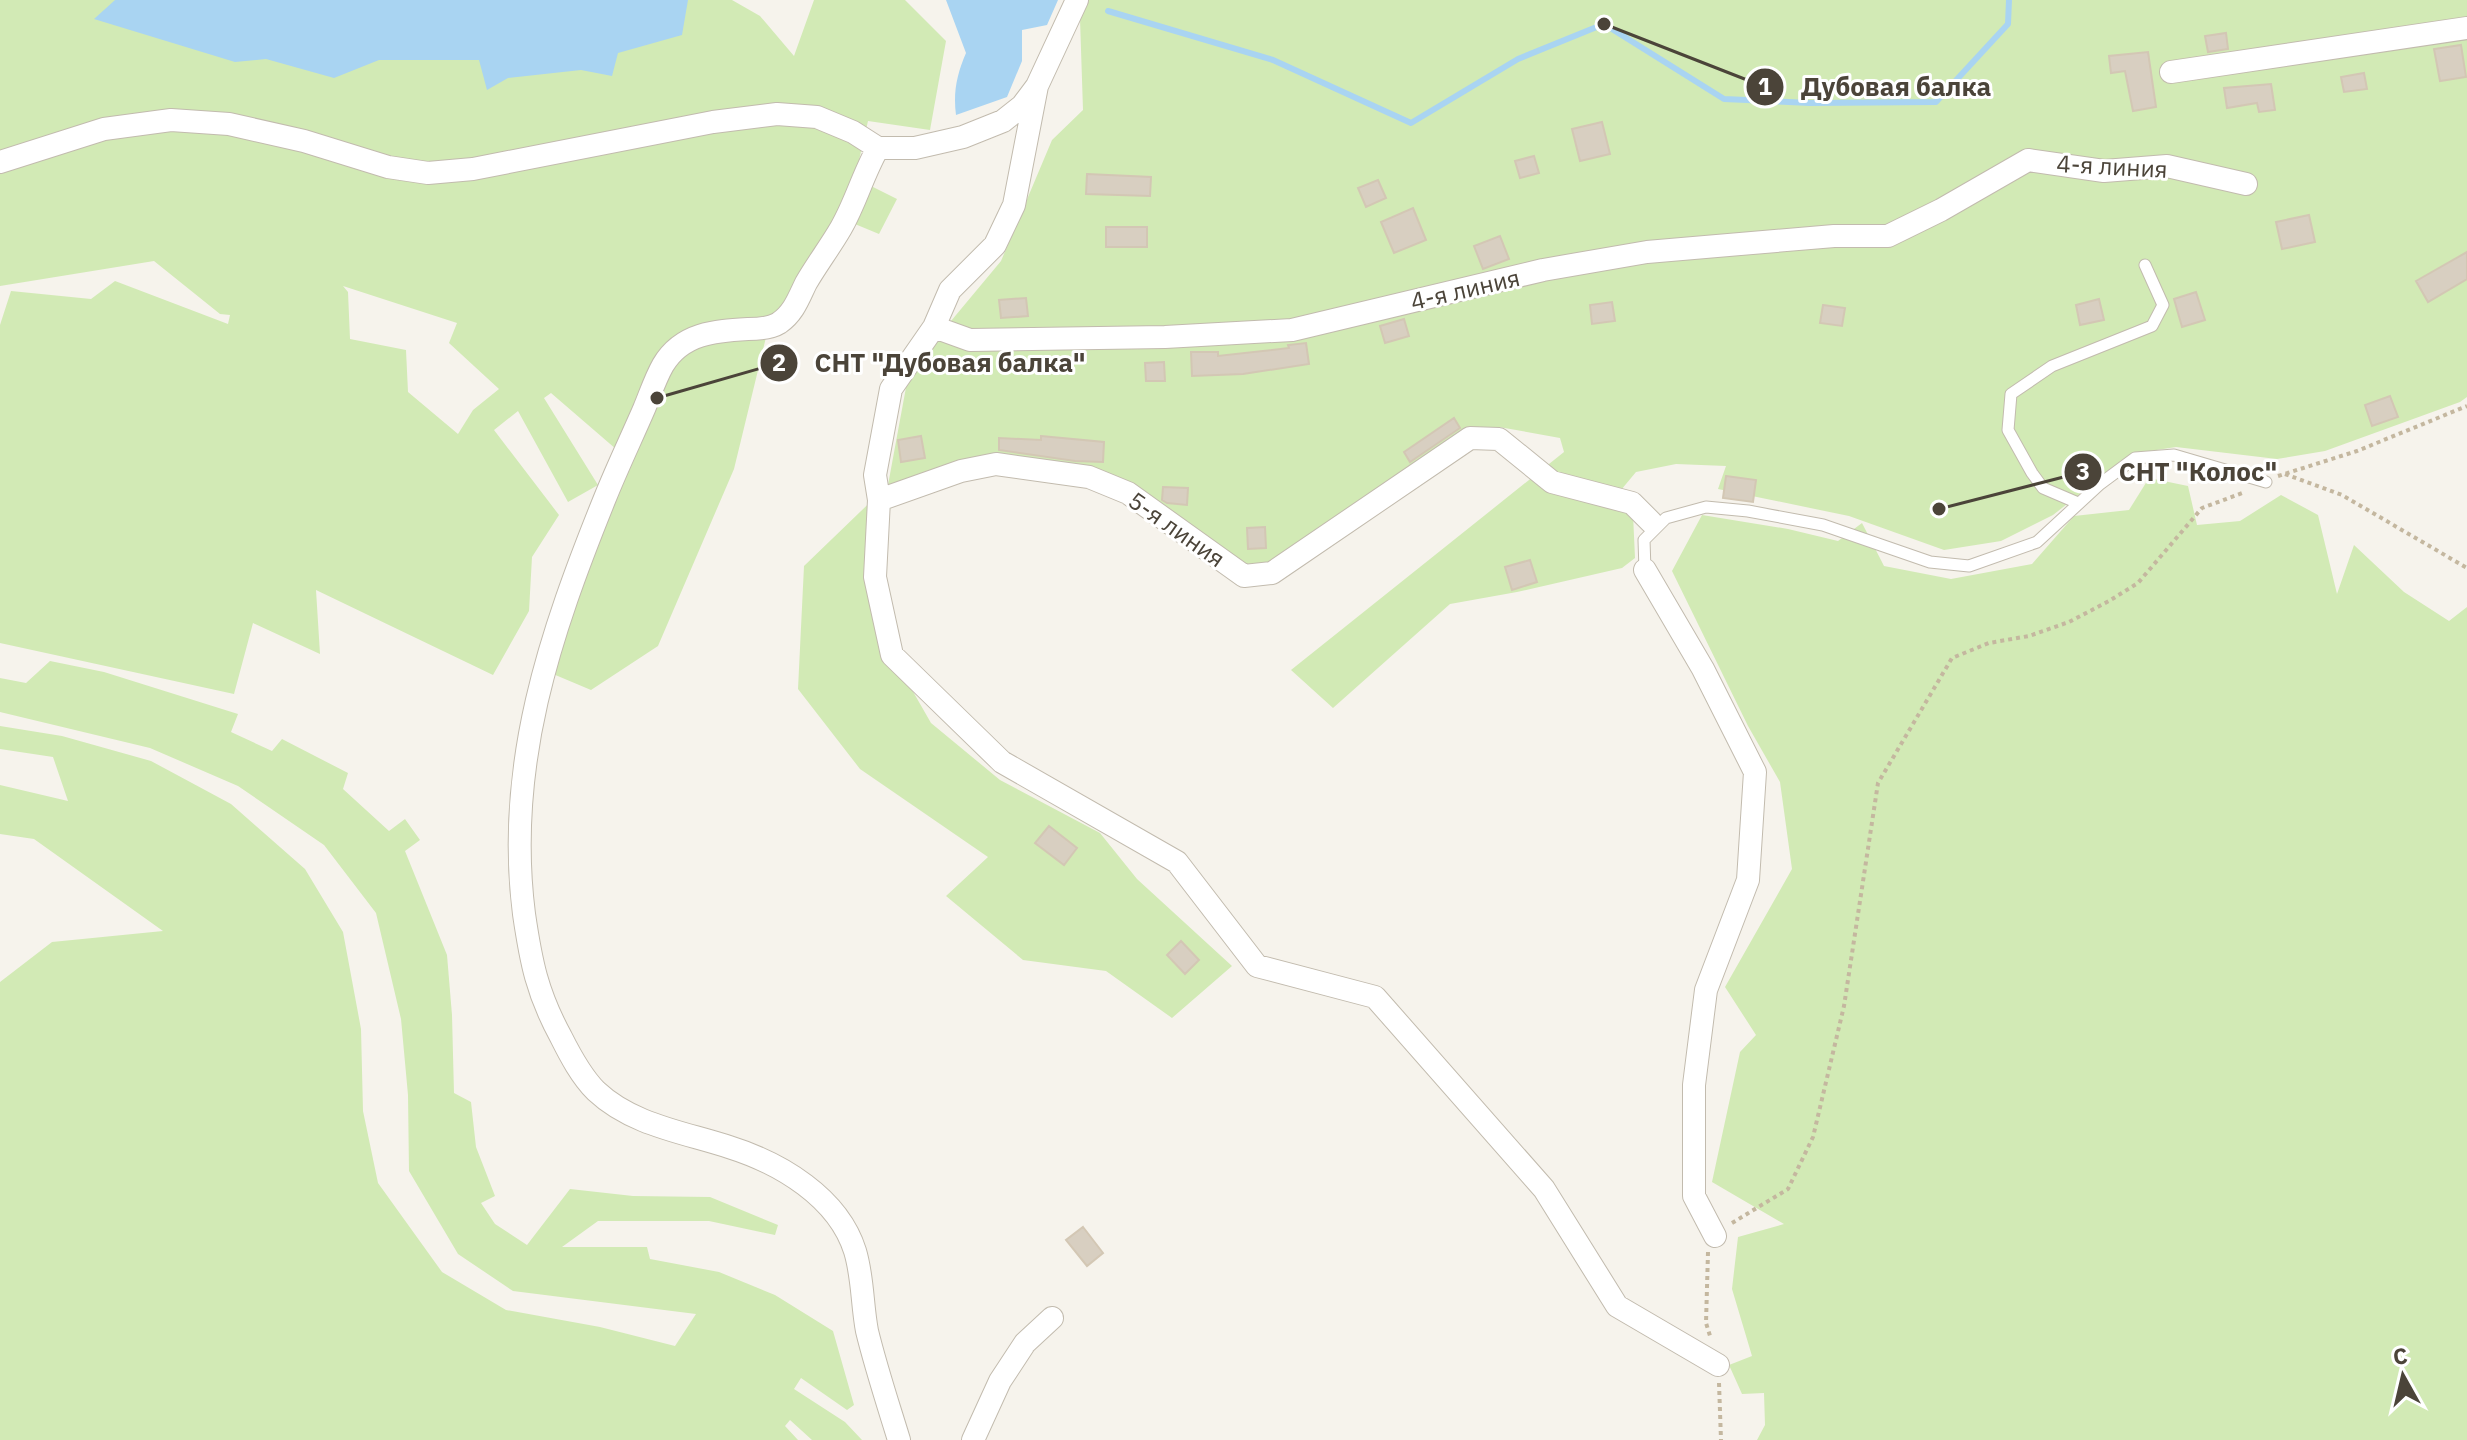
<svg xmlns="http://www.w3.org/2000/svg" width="2467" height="1440" viewBox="0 0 2467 1440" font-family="'IBM Plex Sans',sans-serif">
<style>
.green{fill:#d2eab5;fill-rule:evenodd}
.water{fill:#a9d4f2}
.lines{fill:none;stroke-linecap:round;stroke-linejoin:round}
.stream{stroke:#a9d4f2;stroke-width:6}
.building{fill:#d8cfc1;stroke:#d3c7b4;stroke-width:2}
.service-casing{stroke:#c2bbae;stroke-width:13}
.minor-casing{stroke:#c2bbae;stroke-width:24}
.path{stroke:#c4b79f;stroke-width:4;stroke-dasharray:4 4;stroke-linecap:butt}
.service{stroke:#fff;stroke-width:11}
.minor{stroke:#fff;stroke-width:22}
.labels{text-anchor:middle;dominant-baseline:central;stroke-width:6;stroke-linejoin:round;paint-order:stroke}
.street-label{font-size:24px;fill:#4b4439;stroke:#fff}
.leader{fill:none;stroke:#4b4439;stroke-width:3}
.callout-dot{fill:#4b4439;stroke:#fff;stroke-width:3}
.mark-label{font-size:24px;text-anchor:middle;font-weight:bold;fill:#fff}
.callout-label{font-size:26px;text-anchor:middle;font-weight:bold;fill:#4b4439;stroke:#fff;stroke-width:6;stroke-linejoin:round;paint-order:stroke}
</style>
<rect width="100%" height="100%" fill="#f6f3ec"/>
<path class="green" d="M0 0H732L760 16 794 56 814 0H905L946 41 930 130 868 121 855 178 897 199 879 234 838 217 769 325 734 469 658 646 591 690 553 674 576 595 631 462 551 393 544 398 598 485 568 502 518 411 494 430 559 515 532 557 529 611 493 675 316 590 320 654 253 623 234 694 0 643V325L11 291 91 299 115 281 228 324 230 315 220 314 154 261 0 286ZM343 286 457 323 449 343 499 389 473 410 458 434 408 392 406 350 350 339 348 292Z
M1086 0H2467V397L2460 402 2325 451 2277 459 2176 447 2131 454 2053 515 2001 541 1944 550 1849 516 1718 489 1726 466 1676 464 1636 472 1611 502 1633 514 1635 558 1622 568 1517 592 1450 604 1333 708 1291 670 1564 452 1560 438 1499 427 1430 463 1272 567 1243 569 1155 504 977 458 908 481 868 544 892 655 931 723 1000 780 1100 833 1137 879 1232 966 1172 1018 1106 971 1023 960 946 896 988 857 860 769 798 689 804 566 888 485 907 382 931 345 1001 261 1052 140 1083 110 1080 19Z
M2149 478 2188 486 2197 525 2240 521 2281 495 2318 515 2337 594 2354 545 2404 592 2449 621 2467 607V1440H1757L1765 1425 1764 1393 1742 1394 1729 1365 1752 1356 1732 1289 1738 1237 1784 1224 1712 1182 1740 1052 1756 1035 1725 987 1792 869 1780 782 1748 726 1672 571 1702 515 1788 529 1838 541 1862 523 1884 566 1951 579 2032 564 2074 516 2129 510Z
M50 661 104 672 238 714 231 732 272 751 282 739 348 773 343 789 389 831 405 819 420 840 405 851 447 955 452 1015 454 1093 471 1102 476 1147 495 1196 481 1203 495 1224 527 1245 570 1189 633 1196 710 1197 778 1225 775 1235 709 1221H598L562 1247H647L650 1259 719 1272 775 1295 833 1331 854 1405 847 1410 801 1378 794 1389 845 1422 862 1440H812L790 1420 785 1426 798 1440H0V982L52 942 163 931 34 839 0 834V785L68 801 53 757 0 749V726L62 736 151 761 231 804 305 869 343 932 361 1029 363 1111 378 1183 442 1272 506 1310 600 1327 675 1346 696 1314 513 1291 458 1254 409 1171 408 1095 401 1019 376 913 324 845 238 786 150 748 0 712V678L26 683Z"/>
<path class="water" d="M115 0H688L682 35 618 53 612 76 581 70 508 78 487 90 479 60H379L334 78 266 59 235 62 94 19Z
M946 0H1058L1047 25 1022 30V61L1007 97 956 115C953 92 957 74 966 53Z"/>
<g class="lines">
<path class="stream" d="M1108 11 1273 60 1411 123 1518 59 1604 24 1724 99 1810 103 1936 102 2008 24 2009 0"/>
</g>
<path class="building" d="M2226 33 2228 49 2208 52 2205 36Z
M2461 45 2466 77 2440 81 2434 49Z
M2148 52 2156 107 2133 111 2125 71 2111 73 2109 56Z
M2364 73 2367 89 2344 92 2341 77Z
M2271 84 2275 110 2259 112 2257 103 2227 108 2224 88Z
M1602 122 1610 154 1580 161 1572 129Z
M1534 156 1539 173 1520 178 1515 161Z
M1087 174 1151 177 1150 196 1086 194Z
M1378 180 1386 198 1366 207 1358 188Z
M1413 208 1426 240 1394 253 1381 222Z
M2309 215 2315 242 2282 249 2276 222Z
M1106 227H1147V247H1106Z
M1500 236 1509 259 1483 269 1474 246Z
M2467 252V279L2428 302 2416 281Z
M2196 292 2205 320 2182 327 2174 299Z
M1026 298 1028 316 1001 318 999 300Z
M2099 299 2104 320 2080 325 2076 305Z
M1612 302 1615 321 1592 324 1590 305Z
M1823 305 1845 308 1842 326 1820 323Z
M1404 319 1409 336 1385 343 1380 326Z
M1306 343 1309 364 1243 374 1192 376 1191 352H1218V356L1289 348 1288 345Z
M1164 362 1165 381H1146L1145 363Z
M2390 396 2398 417 2372 426 2365 405Z
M1454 418 1460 428 1410 462 1404 452Z
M921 436 925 458 901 462 898 440Z
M1041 436 1104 442 1103 462 1075 461 999 450V438L1041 440Z
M1726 476 1756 480 1753 502 1723 498Z
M1163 487 1188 488 1187 505 1167 503 1162 500Z
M1265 527 1266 548 1248 549 1247 528Z
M1530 560 1537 582 1512 590 1505 567Z
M1049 826 1077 848 1064 865 1035 843Z
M1181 941 1199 960 1185 974 1167 955Z
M1083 1227 1103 1253 1087 1266 1066 1240Z"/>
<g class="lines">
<defs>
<path id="service" d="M2078 503 2043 488 2032 473 2008 430 2011 394 2052 366 2152 326 2163 305 2145 265
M1645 570 1644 540 1666 518 1706 507 1748 511 1823 525 1930 562 1969 566 2037 542 2100 484 2135 458 2174 455 2266 482"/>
<path id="minor" d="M2171 72 2467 28
M1037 86 1014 205 995 245 950 290 934 327 970 340 1165 337 1292 330 1543 270 1647 252 1834 236H1888L1941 210 2028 160 2104 171 2167 166 2246 184
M878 148C863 174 856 202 841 228 830 247 817 264 806 283 799 297 794 313 779 323 771 328 758 329 748 329 715 331 682 333 663 365 655 379 650 395 644 409 631 439 617 468 605 498 550 634 505 765 524 914 531 962 537 993 561 1037 570 1055 581 1076 596 1091 632 1125 683 1132 729 1147 780 1163 838 1197 855 1251 863 1277 862 1305 867 1331 876 1368 888 1404 899 1440
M0 162 104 129 171 120 229 124 304 141 388 167 428 173 473 169 713 122 777 114 817 117 853 132 878 148H915L963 137 1003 121 1022 106 1037 86 1077 0
M934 327 891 389 875 475 879 500 961 471 996 464 1089 477 1128 493 1244 576 1272 573 1470 438 1499 439 1552 482 1632 503 1651 522
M879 500 875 577 892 655 1002 762 1177 862 1257 966 1375 997 1544 1189 1617 1306 1718 1365
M1645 570 1703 669 1755 772 1748 880 1706 990 1694 1085V1196L1715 1236
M973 1440 1000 1381 1025 1343 1052 1318"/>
</defs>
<use href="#service" class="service-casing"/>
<use href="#minor" class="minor-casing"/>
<path class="path" d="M2285 474 2342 495 2467 568
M2278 476 2357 451 2467 406
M1732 1223 1788 1189 1813 1137 1844 1006 1878 783 1952 658 1989 643 2029 636 2069 622 2109 601 2138 583 2202 508 2245 492
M1708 1252 1706 1323 1711 1339
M1719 1383 1721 1440"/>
<use href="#service" class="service"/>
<use href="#minor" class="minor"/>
</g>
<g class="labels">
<g class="street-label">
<text transform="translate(2112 166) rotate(3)">4-я линия</text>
<text transform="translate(1465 289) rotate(-13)">4-я линия</text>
<text transform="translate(1177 529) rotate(35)">5-я линия</text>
</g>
</g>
<path class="leader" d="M1604 24L1765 87M657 398L779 363M1939 509L2083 472"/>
<g class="callout-dot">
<circle cx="1604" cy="24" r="8"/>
<circle cx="657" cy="398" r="8"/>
<circle cx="1939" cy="509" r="8"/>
<circle cx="1765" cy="87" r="20"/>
<circle cx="779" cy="363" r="20"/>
<circle cx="2083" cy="472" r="20"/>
</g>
<g class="mark-label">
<text x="1765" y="95">1</text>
<text x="779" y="371">2</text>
<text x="2083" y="480">3</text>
</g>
<g class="callout-label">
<text x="1896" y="96">Дубовая балка</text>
<text x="950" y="372">СНТ "Дубовая балка"</text>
<text x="2198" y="481">СНТ "Колос"</text>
</g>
<g transform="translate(2403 1376) rotate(352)" stroke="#ffffff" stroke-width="6" paint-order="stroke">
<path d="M0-6L14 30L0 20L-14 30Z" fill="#4b4439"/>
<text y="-12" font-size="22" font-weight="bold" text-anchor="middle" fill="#4b4439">С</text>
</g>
</svg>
